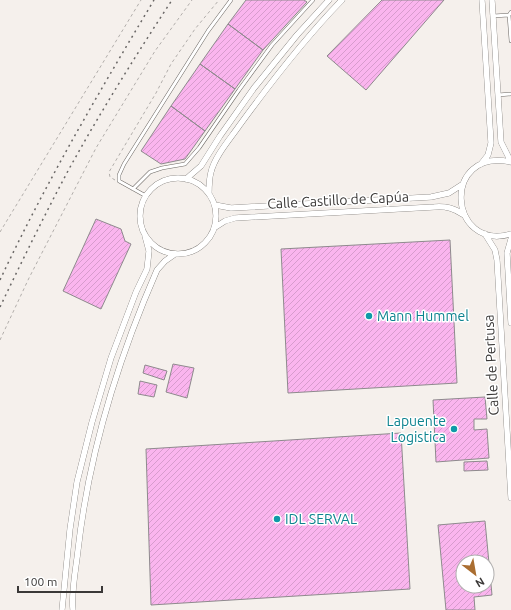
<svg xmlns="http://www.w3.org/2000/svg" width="511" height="610" viewBox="0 0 511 610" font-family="Ubuntu,sans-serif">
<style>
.building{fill:url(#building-hatch);stroke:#8e8a8d;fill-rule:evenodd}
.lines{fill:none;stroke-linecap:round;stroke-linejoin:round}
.service-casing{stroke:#6c6864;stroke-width:4}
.minor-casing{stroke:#6c6864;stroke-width:6}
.path{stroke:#b2aeab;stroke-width:1;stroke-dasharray:3 3;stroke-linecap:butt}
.service{stroke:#fff;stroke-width:3}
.minor{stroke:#fff;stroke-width:5.5}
.rail{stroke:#6a6766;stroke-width:1.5;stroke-dasharray:2 4;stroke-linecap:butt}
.culture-dot{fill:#0f9aa8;stroke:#fff;stroke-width:1.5}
.labels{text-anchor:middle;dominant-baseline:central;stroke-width:3;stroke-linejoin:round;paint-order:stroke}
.street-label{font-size:14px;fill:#3a3837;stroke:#fff}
.culture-label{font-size:14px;fill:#0d838f;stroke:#fff;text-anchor:start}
</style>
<defs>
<pattern id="building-hatch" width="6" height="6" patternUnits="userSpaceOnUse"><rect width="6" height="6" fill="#fab5ee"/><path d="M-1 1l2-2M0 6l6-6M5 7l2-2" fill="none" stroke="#d79ccd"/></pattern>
</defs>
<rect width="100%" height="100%" fill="#f5f0ec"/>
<path class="building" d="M246 0H304L307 2 263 50 228 24Z
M382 0H444L366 90 327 56Z
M228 24 263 50 235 89 200 64Z
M200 64 235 89 205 131 171 106Z
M171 106 205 131 185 159 161 164 141 151Z
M96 219 121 229 125 241 131 244 101 309 63 291Z
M450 240 457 383 288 393 281 249Z
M173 364 194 368 187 398 166 392Z
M145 365 167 371 164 380 143 373Z
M140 381 157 385 154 397 138 394Z
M485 397 487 419H474V430L487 429 489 458 436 462 433 400Z
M401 433 410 589 151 605 146 449Z
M487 461 488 470 464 471V462Z
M485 521 492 595 474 597 475 610H446L438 525ZM463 562H487V586H463Z"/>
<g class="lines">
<defs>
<path id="service" d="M511 12 509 15 511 41
M493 16 509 15
M498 95 511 94
M133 189 150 172 162 168 185 164 199 148 239 90 272 45 313 0
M146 196 119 181V175L124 164 208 31 231 0"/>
<path id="minor" d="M492 0 501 142 511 162
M511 162C441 147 448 252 511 234
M481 164 488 155 491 143 482 0
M140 216a38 38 0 1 1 76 0a38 38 0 1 1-76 0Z
M186 179 201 166 220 136 254 88 297 35 329 0
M209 194C209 187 209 179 211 172 215 156 230 139 239 126 271 82 304 39 342 0
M215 205 231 208 431 197 449 193 463 184
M214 228 225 221 235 218 434 207C446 206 454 208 464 215
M485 234 495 250 497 260 511 498
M511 239 507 253 511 323
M62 610 70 529 77 482 92 422 111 358 136 292 147 269 149 251 145 236
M73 610C71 591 76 569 78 550 89 452 118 359 157 270L165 261 175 254"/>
</defs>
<use href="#service" class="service-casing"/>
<use href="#minor" class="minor-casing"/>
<path class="path" d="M115 180 110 177 109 172 156 93 171 64 195 29 219 0
M0 232 141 0
M0 340 29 278 96 148 155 51 192 0"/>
<use href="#service" class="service"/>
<use href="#minor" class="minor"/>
<path class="rail" d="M0 280C45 184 99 92 154 0
M0 307C22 261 45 214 69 169 101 111 136 55 172 0"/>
</g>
<g class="culture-dot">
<circle cx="369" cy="316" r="4"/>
<circle cx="454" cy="429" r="4"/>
<circle cx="277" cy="519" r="4"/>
</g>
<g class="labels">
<g class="street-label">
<text transform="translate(338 200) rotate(-3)">Calle Castillo de Capúa</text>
<text transform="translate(491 365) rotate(-93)">Calle de Pertusa</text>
</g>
<g class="culture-label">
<text x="377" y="316">Mann Hummel</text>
<text x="446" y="421" text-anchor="end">Lapuente<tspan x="446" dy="16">Logistica</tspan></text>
<text x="285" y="519">IDL SERVAL</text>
</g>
</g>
<g transform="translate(475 574) rotate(149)"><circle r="19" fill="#ffffff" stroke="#b0afaf"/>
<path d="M0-3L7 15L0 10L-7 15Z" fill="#aa6e31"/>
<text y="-6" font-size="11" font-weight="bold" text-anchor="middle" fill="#3a3837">N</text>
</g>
<path d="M18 586v6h84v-6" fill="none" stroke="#3a3837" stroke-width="2"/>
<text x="24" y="586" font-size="12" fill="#3a3837" stroke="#ffffff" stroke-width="3" paint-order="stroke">100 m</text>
</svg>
